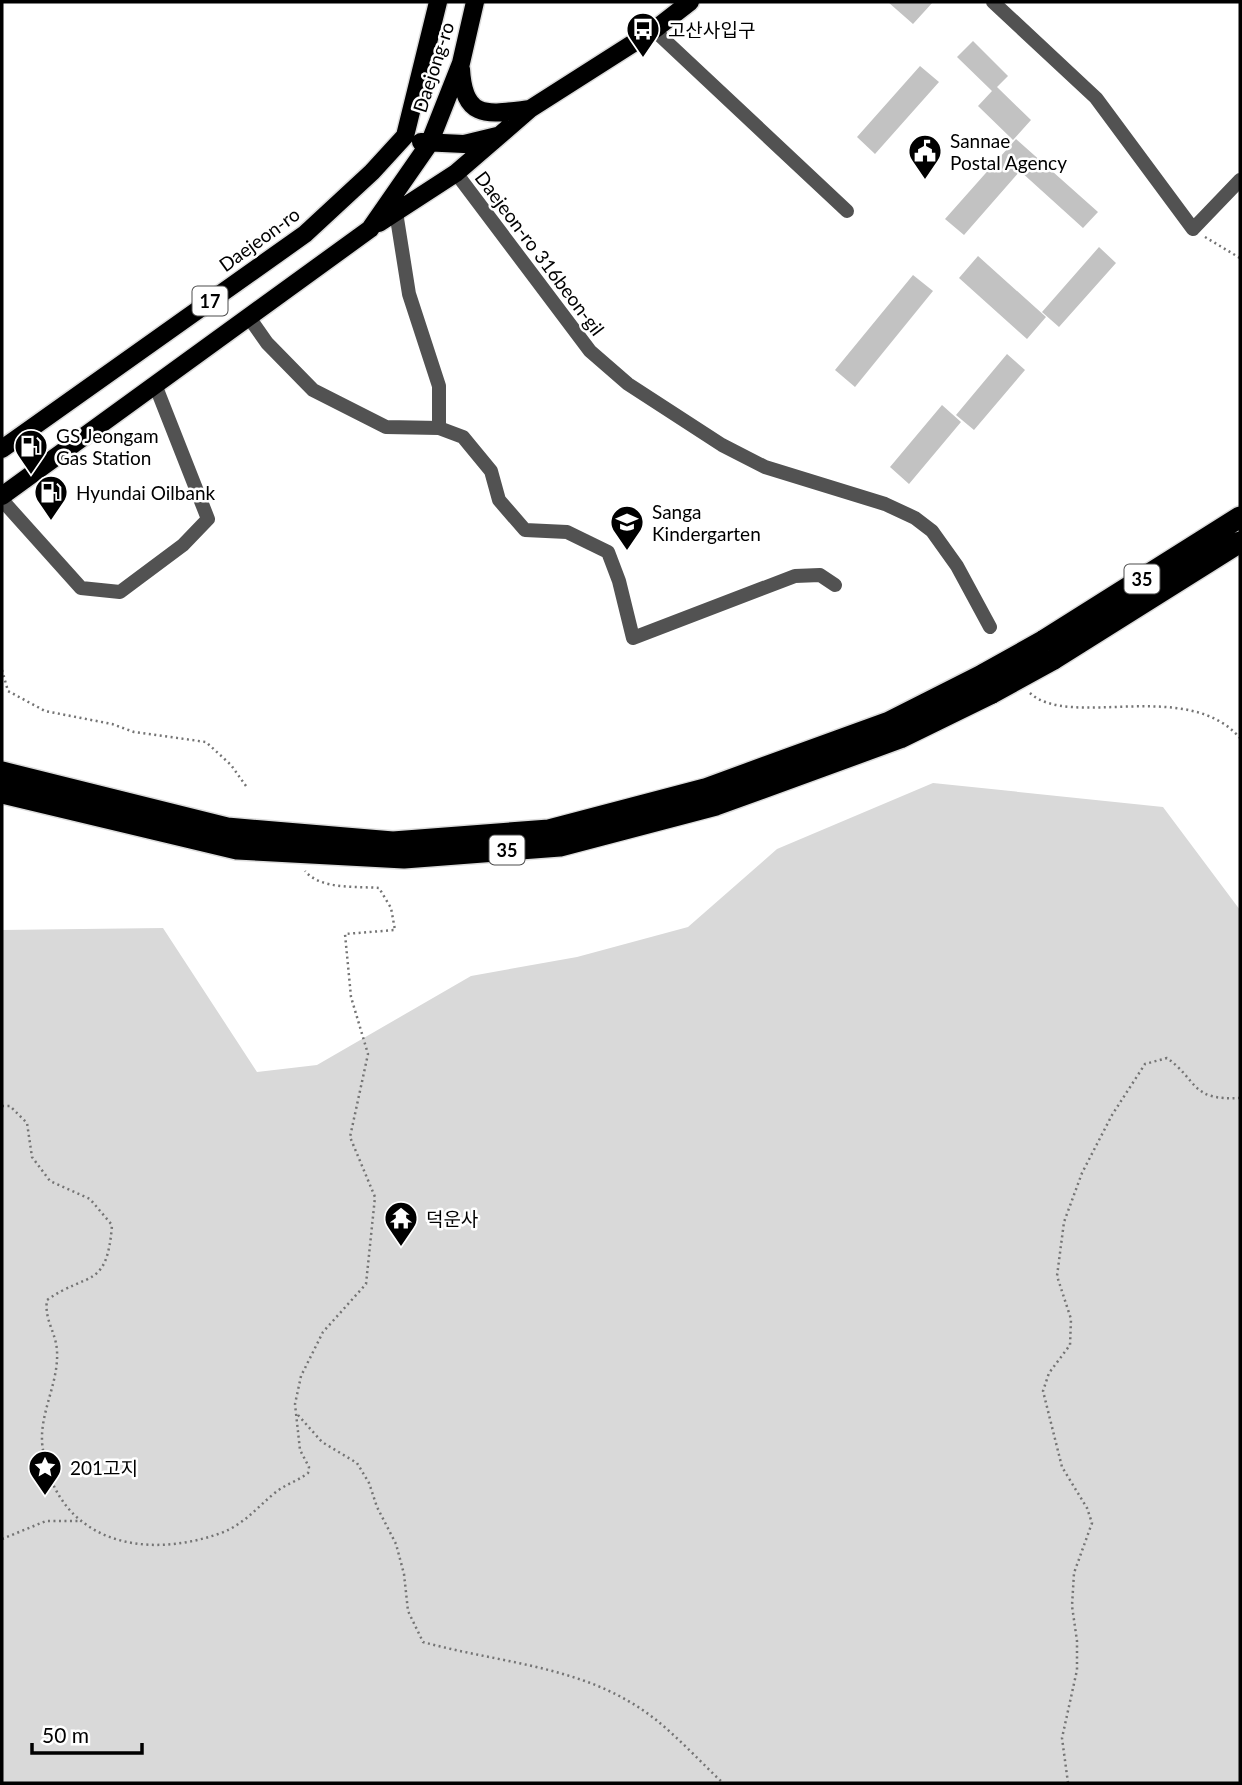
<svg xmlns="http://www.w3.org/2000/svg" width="1242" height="1785" viewBox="0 0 1242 1785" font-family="Lato,'Noto Sans KR',sans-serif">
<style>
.green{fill:#d9d9d9}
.building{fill:#c2c2c2}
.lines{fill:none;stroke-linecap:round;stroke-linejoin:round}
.primary-casing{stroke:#dbdbdb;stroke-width:21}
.highway-casing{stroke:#dbdbdb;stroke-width:24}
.path{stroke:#747474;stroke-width:2.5;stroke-dasharray:2 3.5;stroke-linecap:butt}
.street{stroke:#525252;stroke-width:14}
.primary{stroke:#000;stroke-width:18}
.highway{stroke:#000;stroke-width:21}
.highway-bridge-casing{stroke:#dbdbdb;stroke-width:24;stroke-linecap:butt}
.highway-bridge{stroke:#000;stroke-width:21}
.labels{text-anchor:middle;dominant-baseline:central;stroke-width:5;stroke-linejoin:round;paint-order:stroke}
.shield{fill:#fff;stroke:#4c4c4c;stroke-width:2}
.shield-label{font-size:18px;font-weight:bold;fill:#000}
.poi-label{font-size:19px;fill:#000;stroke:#fff;text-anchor:start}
.street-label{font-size:19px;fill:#000;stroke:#fff}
</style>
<rect width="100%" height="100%" fill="#fff"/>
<path class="green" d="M933 783 1163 807 1240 910V1783H2V930L163 928 257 1072 317 1065 471 976 577 957 688 927 777 849Z"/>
<path class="building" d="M888 2H933L913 24Z
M973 41 1008 76 997 87 1031 120 1013 140 978 106 992 91 957 57Z
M920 66 939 82 875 154 857 137Z
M1016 139 1098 212 1083 228 1020 171 964 235 945 219Z
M1099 247 1116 263 1059 327 1042 312Z
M978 256 1046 317 1027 339 959 278Z
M913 275 933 291 855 387 835 370Z
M1007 354 1025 370 974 430 956 415Z
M942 405 961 422 909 484 890 467Z"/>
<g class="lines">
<defs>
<path id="primary" d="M461 69C464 121 488 114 530 109
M421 142 464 144 497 136
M379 223 456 173 530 109 654 30 690 2
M2 449 305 234 372 172 405 136 438 2
M2 496 370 229 429 144 461 63 475 2"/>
<path id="highway" d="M1043 641 1240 517
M1052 660 1240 542
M2 772 227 828 393 842 549 830 705 789 889 722 984 674
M2 793 237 849 404 858 560 846 716 805 900 738 992 693"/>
</defs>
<use href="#primary" class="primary-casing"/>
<use href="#highway" class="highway-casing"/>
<path class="path" d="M1205 237 1240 258
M2 670 8 691 45 711 112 724 134 732 206 742 231 765 246 786
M1030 693C1070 730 1187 677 1240 738
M2 1106H10L27 1123 32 1157 50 1181 90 1199 112 1225C107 1290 88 1271 47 1300 44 1320 56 1332 57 1351 59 1385 37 1416 43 1450 58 1542 143 1561 221 1533 245 1524 257 1507 276 1492 286 1484 298 1481 308 1473L309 1467 300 1450 295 1404 301 1376 323 1332 366 1284 375 1197 350 1137 368 1054 351 997 345 934 395 930 391 908 379 888C356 886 321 890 305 871
M298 1415 322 1442 357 1463 369 1483 377 1507 396 1544 404 1574 408 1611 423 1642C491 1661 568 1665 630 1702 665 1722 693 1755 723 1783
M2 1539 46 1521H81
M1068 1783 1062 1738 1077 1670V1641L1072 1606 1074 1573 1092 1523 1087 1508 1062 1467 1043 1391 1049 1373 1070 1345 1071 1319 1057 1276 1064 1222 1082 1173 1112 1115 1145 1064 1167 1058C1198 1080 1190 1101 1240 1098"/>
<path class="street" d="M993 2 1096 98 1193 229 1240 180
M654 30 847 211
M456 173 590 351 628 384 722 445 765 467 885 504 915 518 932 531 957 566 990 627
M396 212 409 294 439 386V428
M248 316 267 343 313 390 386 427 439 428 463 437 491 471 499 500 525 530 567 532 608 552 619 581 633 638 795 576 820 575 835 585
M2 500 81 588 120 592 183 545 208 519 156 387"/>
<use href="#primary" class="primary"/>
<use href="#highway" class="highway"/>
<defs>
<path id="highway-bridge" d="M984 674 1043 641
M992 693 1052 660"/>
</defs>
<use href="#highway-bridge" class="highway-bridge-casing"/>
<use href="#highway-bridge" class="highway-bridge"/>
</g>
<defs>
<symbol id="bus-pin" viewBox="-11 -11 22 30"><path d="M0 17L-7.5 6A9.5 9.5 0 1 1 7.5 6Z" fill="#000" stroke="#fff"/><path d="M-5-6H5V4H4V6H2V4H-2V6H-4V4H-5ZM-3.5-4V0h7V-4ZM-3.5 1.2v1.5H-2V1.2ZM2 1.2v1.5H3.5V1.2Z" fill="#fff"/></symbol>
<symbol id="civic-pin" viewBox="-11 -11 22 30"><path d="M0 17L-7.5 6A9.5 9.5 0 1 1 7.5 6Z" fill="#000" stroke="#fff"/><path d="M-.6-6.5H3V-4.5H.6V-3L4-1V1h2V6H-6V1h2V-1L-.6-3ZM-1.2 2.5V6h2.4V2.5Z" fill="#fff"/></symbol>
<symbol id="fuel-pin" viewBox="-11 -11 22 30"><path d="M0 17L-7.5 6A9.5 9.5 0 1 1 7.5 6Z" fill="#000" stroke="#fff"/><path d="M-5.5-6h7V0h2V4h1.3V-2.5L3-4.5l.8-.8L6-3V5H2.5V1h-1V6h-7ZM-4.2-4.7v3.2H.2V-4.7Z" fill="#fff"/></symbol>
<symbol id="school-pin" viewBox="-11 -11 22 30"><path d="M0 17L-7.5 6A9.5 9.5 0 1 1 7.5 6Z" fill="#000" stroke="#fff"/><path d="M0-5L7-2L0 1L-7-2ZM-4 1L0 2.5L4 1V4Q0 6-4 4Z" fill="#fff"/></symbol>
<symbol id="temple-pin" viewBox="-11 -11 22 30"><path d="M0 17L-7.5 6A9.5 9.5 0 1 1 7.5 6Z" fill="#000" stroke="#fff"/><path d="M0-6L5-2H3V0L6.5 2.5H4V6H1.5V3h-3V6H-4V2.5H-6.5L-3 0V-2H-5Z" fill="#fff"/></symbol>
<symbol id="sight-pin" viewBox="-11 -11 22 30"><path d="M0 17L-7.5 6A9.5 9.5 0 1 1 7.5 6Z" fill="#000" stroke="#fff"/><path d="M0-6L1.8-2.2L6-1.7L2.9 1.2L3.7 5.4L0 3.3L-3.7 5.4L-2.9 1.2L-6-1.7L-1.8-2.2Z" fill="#fff"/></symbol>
</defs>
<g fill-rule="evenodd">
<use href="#bus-pin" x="624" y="10" width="38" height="52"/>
<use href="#civic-pin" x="906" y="132" width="38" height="52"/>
<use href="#fuel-pin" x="12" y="427" width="38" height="52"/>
<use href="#fuel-pin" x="32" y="473" width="38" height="52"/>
<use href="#school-pin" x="608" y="503" width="38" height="52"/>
<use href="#temple-pin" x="382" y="1199" width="38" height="52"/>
<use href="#sight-pin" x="26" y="1448" width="38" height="52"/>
</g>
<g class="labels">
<g class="shield">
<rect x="192.5" y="286.5" width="35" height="29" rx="5"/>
<rect x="1124.5" y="564.5" width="35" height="29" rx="5"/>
<rect x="489.5" y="835.5" width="35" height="29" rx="5"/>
</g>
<g class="shield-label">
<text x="210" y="301">17</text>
<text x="1142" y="579">35</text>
<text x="507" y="850">35</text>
</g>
<g class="poi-label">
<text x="668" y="29">고산사입구</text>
<text x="950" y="140">Sannae<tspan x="950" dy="22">Postal Agency</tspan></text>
<text x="56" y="435">GS Jeongam<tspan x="56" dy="22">Gas Station</tspan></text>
<text x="76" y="492">Hyundai Oilbank</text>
<text x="652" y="511">Sanga<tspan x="652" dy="22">Kindergarten</tspan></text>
<text x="426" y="1218">덕운사</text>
<text x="70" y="1467">201고지</text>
</g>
<g class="street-label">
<text transform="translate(433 67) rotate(-72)">Daejong-ro</text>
<text transform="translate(259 239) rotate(-36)">Daejeon-ro</text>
<text transform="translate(540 253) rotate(53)">Daejeon-ro 316beon-gil</text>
</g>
</g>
<rect width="1242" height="1785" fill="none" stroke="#000000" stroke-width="7"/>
<path d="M32 1743v10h110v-10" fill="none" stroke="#000000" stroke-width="3.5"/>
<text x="42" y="1743" font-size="21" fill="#000000" stroke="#ffffff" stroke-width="5" paint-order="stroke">50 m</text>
</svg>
